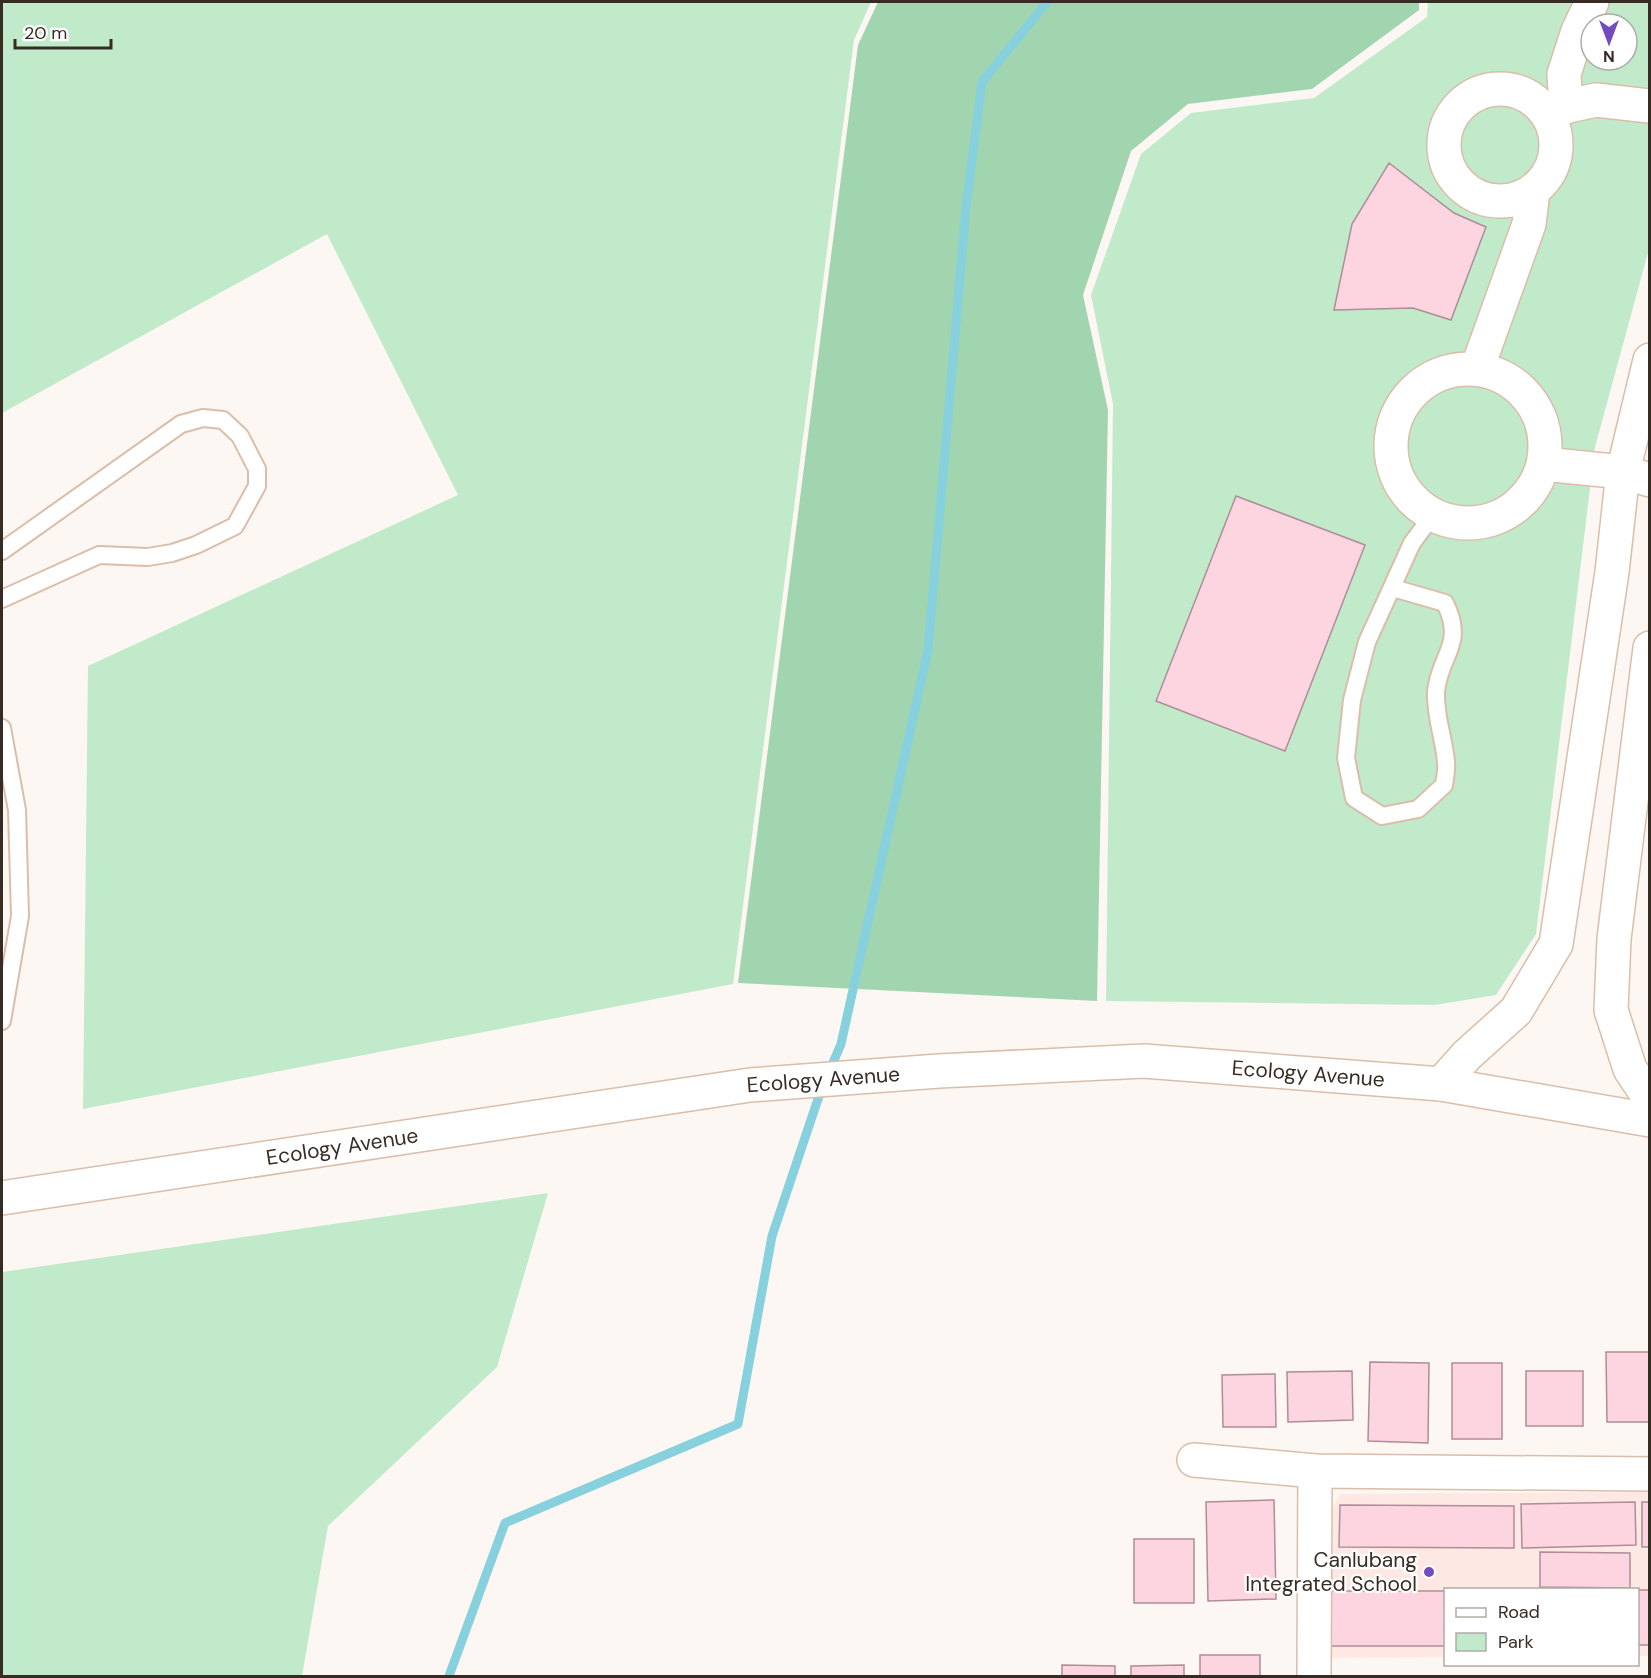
<svg xmlns="http://www.w3.org/2000/svg" width="1651" height="1678" viewBox="0 0 1651 1678" font-family="'DM Sans',sans-serif">
<style>
.education{fill:#fee8e4}
.green{fill:#c1eacb;fill-rule:evenodd}
.forest{fill:#a1d5b0}
.lines{fill:none;stroke-linecap:round;stroke-linejoin:round}
.stream{stroke:#87d0dd;stroke-width:9}
.building{fill:#fcd5e0;stroke:#ae8d97;stroke-width:1.5}
.service-casing{stroke:#dabea9;stroke-width:20}
.minor-casing{stroke:#dabea9;stroke-width:36}
.service{stroke:#fff;stroke-width:16}
.minor{stroke:#fff;stroke-width:33}
.poi-dot{fill:#744ac3;stroke:#fff;stroke-width:2}
.labels{text-anchor:middle;dominant-baseline:central;stroke-width:4.5;stroke-linejoin:round;paint-order:stroke}
.street-label{font-size:21px;fill:#372c24;stroke:#fff}
.poi-label{font-size:21px;fill:#372c24;stroke:#fff;text-anchor:end}
</style>
<rect width="100%" height="100%" fill="#fcf7f2"/>
<path class="education" d="M1649 1492V1656H1638V1590H1446L1445 1657 1326 1658 1328 1516 1340 1494Z"/>
<path class="green" d="M2 2H871L854 40 733 984 83 1109 88 666 458 495 327 234 2 413Z
M1428 2H1649V249L1595 447 1536 934 1496 995 1435 1005 1106 1001 1113 404 1091 295 1141 154 1191 113 1314 98 1427 17ZM1591 24H1627V60H1591Z
M548 1193 497 1367 328 1526 302 1676H2V1272Z"/>
<path class="forest" d="M878 2H1419V10L1312 89 1188 104 1131 151 1083 295 1108 410 1097 1001 738 983 858 45Z"/>
<g class="lines">
<path class="stream" d="M829 1072 841 1044 928 650 966 207 982 82 1047 2
M449 1676 505 1523 738 1424 772 1236 822 1087"/>
</g>
<path class="building" d="M1389 163 1454 213 1486 227 1451 320 1413 308 1334 310 1352 224Z
M1236 496 1365 545 1285 751 1156 701Z
M1606 1352H1650V1422H1607Z
M1370 1362 1429 1363 1428 1443 1368 1441Z
M1452 1363H1502V1439H1452Z
M1352 1371 1353 1420 1288 1422 1287 1372Z
M1526 1371H1583V1426H1526Z
M1275 1374 1276 1427H1223L1222 1375Z
M1274 1500 1276 1599 1208 1601 1206 1502Z
M1635 1502 1636 1545 1522 1548 1521 1504Z
M1642 1502H1650V1547H1642Z
M1340 1505 1514 1506V1548L1339 1547Z
M1134 1539H1194V1603H1134Z
M1540 1552 1630 1553V1588L1540 1587Z
M1638 1590H1650V1645H1638Z
M1330 1591H1446V1646H1330Z
M1200 1655H1260V1676H1200Z
M1062 1665 1115 1666V1676H1062Z
M1184 1665V1676H1131V1666Z"/>
<g class="lines">
<defs>
<path id="service" d="M2 551 181 424 203 418 223 420 240 436 257 469V486L235 526 196 545 172 553 148 557 99 555 2 599
M1393 588 1445 603C1466 645 1439 655 1436 692 1435 717 1444 738 1446 762 1447 769 1445 778 1444 785L1418 809 1382 816 1354 798 1346 758 1352 700 1367 642 1412 543 1433 515
M2 728 17 810 20 916 2 1021"/>
<g id="minor">
<circle cx="1500" cy="145" r="56"/>
<path d="M1566 107 1564 74 1578 31 1592 2"/>
<path d="M1545 111 1596 100 1650 106"/>
<circle cx="1468" cy="446" r="77"/>
<path d="M1477 369 1529 224 1533 191"/>
<path d="M1544 464 1623 472 1650 480"/>
<path d="M1650 648 1614 939 1611 1010 1630 1069 1650 1099"/>
<path d="M1441 1084 1467 1055 1516 1011 1556 944 1612 572 1623 472 1650 360"/>
<path id="s1" d="M2 1198 750 1085 939 1071 1144 1061 1441 1084 1650 1120"/>
<path d="M1194 1460 1315 1471 1650 1474"/>
<path d="M1314 1676 1315 1471"/>
</g>
</defs>
<use href="#service" class="service-casing"/>
<use href="#minor" class="minor-casing"/>
<use href="#service" class="service"/>
<use href="#minor" class="minor"/>
</g>
<circle class="poi-dot" cx="1429" cy="1572" r="6"/>
<g class="labels">
<g class="street-label">
<text stroke="none"><textPath href="#s1" startOffset="1316">Ecology Avenue</textPath></text>
<text stroke="none"><textPath href="#s1" startOffset="830">Ecology Avenue</textPath></text>
<text stroke="none"><textPath href="#s1" startOffset="344">Ecology Avenue</textPath></text>
</g>
<g class="poi-label">
<text x="1417" y="1560">Canlubang<tspan x="1417" dy="24">Integrated School</tspan></text>
</g>
</g>
<rect width="1651" height="1678" fill="none" stroke="#372c24" stroke-width="6"/>
<rect x="1444" y="1588" width="195" height="78" fill="#ffffff" stroke="#afaba7" stroke-width="1.5"/>
<rect x="1456" y="1608" width="30" height="9" fill="#ffffff" stroke="#afaba7" stroke-width="1.5"/>
<text x="1498" y="1618" font-size="18" fill="#372c24">Road</text>
<rect x="1456" y="1633" width="30" height="18" fill="#c1eacb" stroke="#afaba7" stroke-width="1.5"/>
<text x="1498" y="1648" font-size="18" fill="#372c24">Park</text>
<g transform="translate(1609 42) rotate(180)"><circle r="28" fill="#ffffff" stroke="#afaba7" stroke-width="1.5"/>
<path d="M0-4.5L10 22L0 15L-10 22Z" fill="#744ac3"/>
<text y="-9" font-size="16" font-weight="bold" text-anchor="middle" fill="#372c24">N</text>
</g>
<path d="M15 39v9h96v-9" fill="none" stroke="#372c24" stroke-width="3"/>
<text x="24" y="39" font-size="18" fill="#372c24" stroke="#ffffff" stroke-width="4.5" paint-order="stroke">20 m</text>
</svg>
